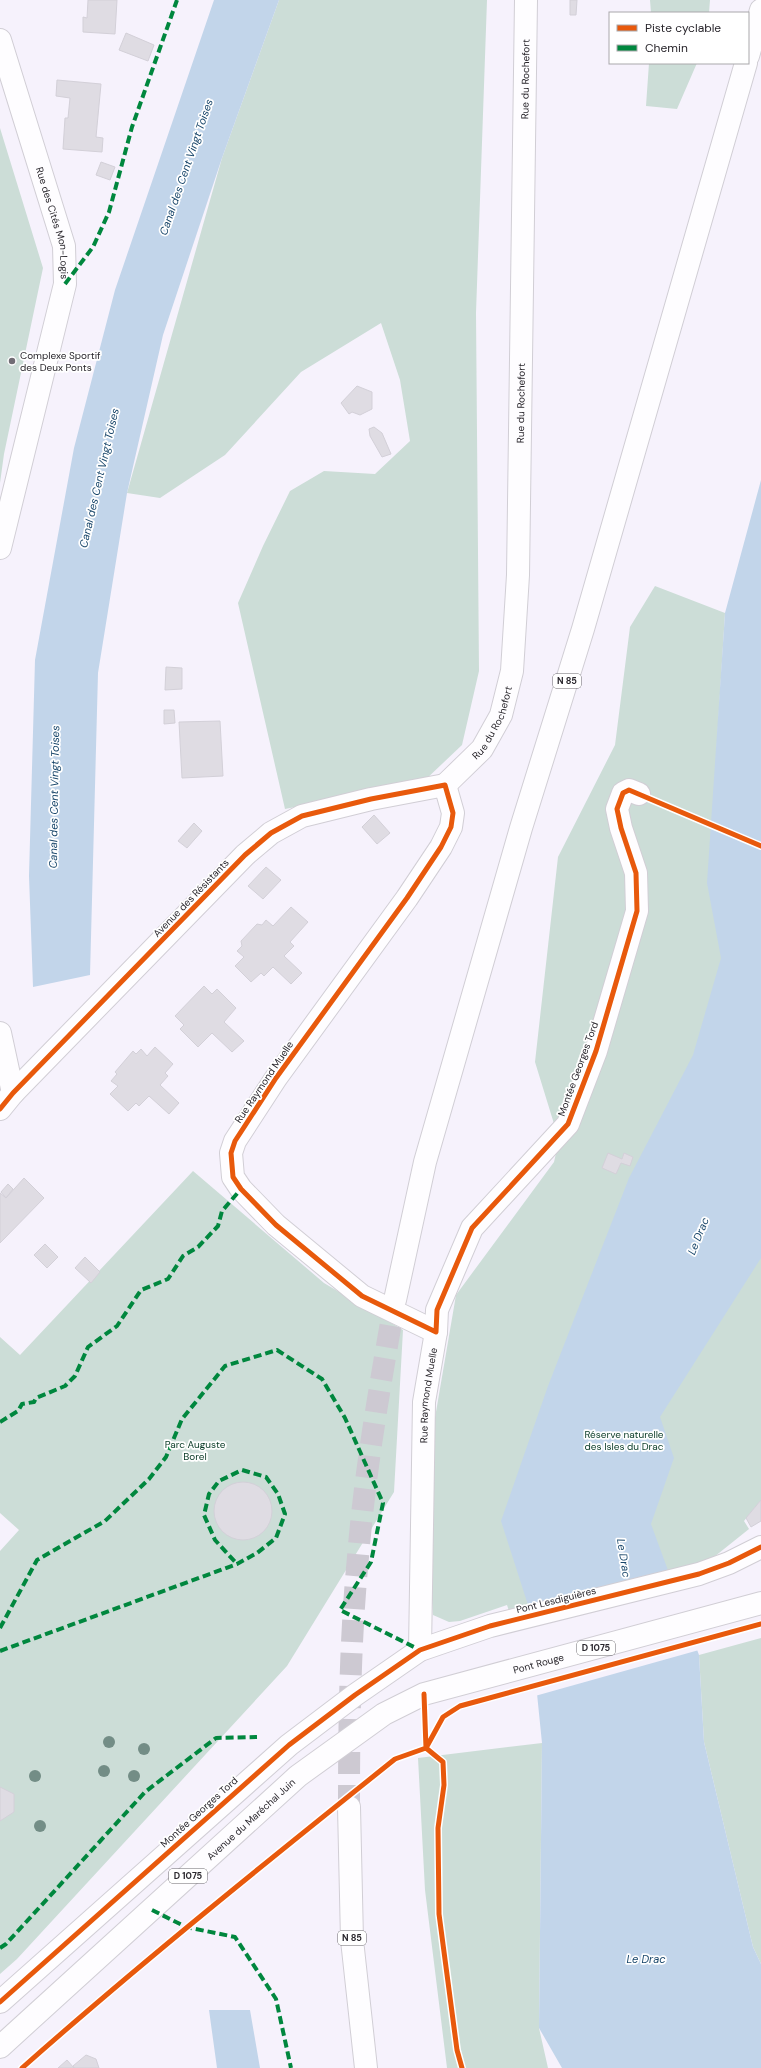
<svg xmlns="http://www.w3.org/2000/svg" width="761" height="2068" viewBox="0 0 761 2068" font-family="'DM Sans',sans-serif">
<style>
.green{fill:#ccddd7}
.water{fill:#c2d5ea}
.pier{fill:#f6f2fc}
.building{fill:#dfdce3;stroke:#d3d0d8}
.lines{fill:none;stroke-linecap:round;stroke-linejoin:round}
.highway-tunnel{stroke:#cdc9d2;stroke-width:22;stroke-dasharray:22 11;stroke-linecap:butt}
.street-casing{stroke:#d1ced5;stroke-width:24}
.primary-casing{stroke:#d1ced5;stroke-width:24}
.highway-casing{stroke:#d1ced5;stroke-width:24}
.street{stroke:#fefdff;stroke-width:22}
.primary{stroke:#fefdff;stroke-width:22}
.highway{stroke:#fefdff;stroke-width:22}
.quiet{stroke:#00873e;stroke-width:4;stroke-dasharray:8 4;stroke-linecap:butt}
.cycleway-casing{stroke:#fff;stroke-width:8}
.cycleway{stroke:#e8590c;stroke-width:5}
.tree{fill:#738d86}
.poi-dot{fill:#716d75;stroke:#fff;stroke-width:1.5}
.labels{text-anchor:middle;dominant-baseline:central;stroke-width:3.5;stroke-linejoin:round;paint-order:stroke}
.shield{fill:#fff;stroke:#69676b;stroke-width:1}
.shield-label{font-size:9px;font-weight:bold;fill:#29262c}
.street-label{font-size:10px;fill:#29262c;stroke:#fff}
.poi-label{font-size:10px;fill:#29262c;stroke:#fff;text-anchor:start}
.park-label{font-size:10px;fill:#083a25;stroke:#fff}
.water-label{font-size:11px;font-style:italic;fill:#18466a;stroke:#fff}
</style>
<rect width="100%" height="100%" fill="#f6f2fc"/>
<path class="green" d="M279 0H487L476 313 479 671 462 745 423 782 285 809 238 603 263 546 290 491 324 471 375 474 410 441 400 380 381 323 301 372 225 455 160 498 127 493 222 158Z
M650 0H710L709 13H651Z
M649 63H697L677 109 646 106Z
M0 128 43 268 4 454 0 483Z
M655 586 725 613 716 758 761 653V1500L744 1521 749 1529 709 1561 509 1611 507 1605 460 1621 449 1622 433 1615 424 1482 456 1295 554 1162 559 1140 535 1062 558 857 615 745 630 627Z
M193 1171 324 1283 403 1330 394 1492 287 1666 17 1959 0 1974V1551L19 1530 0 1513V1337L20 1355Z
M761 1638V1964L753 1947 704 1742 699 1655Z
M542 1743 539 2028 548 2068H447L425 1890 418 1758Z"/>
<path class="water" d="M214 0H279L222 158 163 335 127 493 98 673 90 975 33 987 29 876 35 660 74 448 115 290Z
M761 480V1258L660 1417 674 1458 651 1524 699 1655 704 1742 753 1947 761 1964V2068H562L539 2028 542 1743 528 1605 501 1521 548 1386 629 1178 693 1055 721 958 707 883 725 613Z
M209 2010H250L260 2068H217Z"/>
<path class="pier" d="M670 1570 699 1650 535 1696 526 1606Z"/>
<path class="building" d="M88 0H117L115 34 83 32V17L87 18Z
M570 0H577L576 15H570Z
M126 33 154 45 148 61 119 50Z
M57 80 101 84 96 137 103 138 102 152 63 149 65 118H68L70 98 56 96Z
M101 162 115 167 110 180 96 175Z
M357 386 372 392V409L360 415 352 412 349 414 341 403Z
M374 427 382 433 391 454 382 457 370 436 369 429Z
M166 667 182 668V689L165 690Z
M164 710H174L175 723 164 724Z
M220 721 223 776 182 778 179 722Z
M374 815 390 833 377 844 362 827Z
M194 823 202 831 187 848 178 841Z
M266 867 281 880 263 899 248 886Z
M291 907 308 922 290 942 294 946 284 956 302 973 291 984 273 967 264 976 261 973 251 982 235 966 244 957 237 951 242 946 241 941 257 924 262 925 266 920 273 926Z
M204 986 212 994 217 989 236 1008 224 1022 244 1041 232 1052 212 1033 198 1047 180 1029 184 1025 175 1016Z
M155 1047 173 1064 165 1073 168 1076 160 1085 179 1103 169 1114 149 1096 139 1106 136 1103 128 1111 110 1094 118 1086 111 1081 117 1074 115 1072 133 1051 136 1054 141 1049 147 1056Z
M608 1153 622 1159 624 1153 633 1157 630 1166 621 1163 616 1174 602 1168Z
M24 1178 44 1198 0 1243V1193L6 1198Z
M8 1184 13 1189 6 1198 1 1192Z
M45 1244 58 1257 47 1268 34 1255Z
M85 1257 100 1272 91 1283 75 1268Z
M214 1511a29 29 0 1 1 58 0a29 29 0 1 1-58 0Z
M761 1500V1521L751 1527 746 1518Z
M0 1787 14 1794V1812L0 1821Z
M86 2055 96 2059 99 2068H74L73 2066Z
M67 2060 74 2068H58Z"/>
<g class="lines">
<path class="highway-tunnel" d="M349 1807C349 1724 350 1640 358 1557 365 1470 380 1385 395 1300"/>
<defs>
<g id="street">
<path id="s1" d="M0 40 64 246 65 284 0 548"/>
<path id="s2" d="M445 785 482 749 501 715 512 671 518 575 526 0"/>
<path d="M0 1033 13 1093"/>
<path d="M0 1109 13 1093 245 855 271 833 302 816 371 799 445 785"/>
<path d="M436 1332 362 1296 276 1225 241 1189 233 1177 231 1153 235 1141 276 1078 407 898 441 847 451 827 453 813 445 785"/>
<path id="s3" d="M420 1650 424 1402 436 1332 437 1310 472 1228 568 1124 596 1051 637 911 636 873 621 828 617 809 623 793 629 790 639 794"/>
<path d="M0 2002 289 1745 355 1695 420 1650 490 1626 699 1574 729 1563 761 1547"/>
</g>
<g id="primary">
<path id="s4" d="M0 2047 298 1776 384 1714 424 1694 761 1603"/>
</g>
<path id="highway" d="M748 56 761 10
M395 1300 425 1162 521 828 583 629 746 63
M349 1807 352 1940 366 2068"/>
</defs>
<use href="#street" class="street-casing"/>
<use href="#primary" class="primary-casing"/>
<use href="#highway" class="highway-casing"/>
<use href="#street" class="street"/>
<use href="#primary" class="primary"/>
<use href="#highway" class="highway"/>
<path class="quiet" d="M65 284 93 247 109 212 132 127 177 0
M0 1422 18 1411 22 1404 34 1402 36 1398 65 1386 75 1376 88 1347 117 1326 141 1290 168 1279 183 1256 198 1247 218 1226 222 1211 241 1189
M0 1628 37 1560 105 1521 149 1479 166 1457 182 1419 225 1366 277 1350 322 1379 345 1418 383 1503 371 1562 340 1610 420 1650 423 1649
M0 1651 237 1564 257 1553 276 1538 285 1514 278 1494 266 1477 242 1470 219 1481 209 1494 204 1515 215 1540 237 1564
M152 1910 186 1927 235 1937 276 1999 291 2068
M0 1948 6 1944 145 1792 216 1738 257 1737"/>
<defs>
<path id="cycleway" d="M0 1109 13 1093 245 855 271 833 302 816 371 799 445 785 453 813 451 827 441 847 407 898 276 1078 235 1141 231 1153 233 1177 241 1189 276 1225 362 1296 436 1332 437 1310 472 1228 568 1124 596 1051 637 911 636 873 621 828 617 809 623 793 629 790 761 846
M424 1694 426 1748 443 1762 444 1785 438 1828 439 1914 457 2050 462 2068
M0 2002 289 1745 355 1695 420 1650 490 1626 699 1574 729 1563 761 1547
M22 2068C143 1961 269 1860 395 1759L426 1748 443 1717 460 1706 761 1624"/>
</defs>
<use href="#cycleway" class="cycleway-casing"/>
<use href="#cycleway" class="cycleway"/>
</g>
<g class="tree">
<circle cx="109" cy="1742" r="6"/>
<circle cx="144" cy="1749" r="6"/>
<circle cx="104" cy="1771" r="6"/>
<circle cx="35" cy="1776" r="6"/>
<circle cx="134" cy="1776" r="6"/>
<circle cx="40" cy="1826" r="6"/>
</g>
<circle class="poi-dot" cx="12" cy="361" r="4"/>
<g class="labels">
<g class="shield">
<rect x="553" y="674" width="28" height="14" rx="3"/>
<rect x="577" y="1641" width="38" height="14" rx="3"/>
<rect x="169" y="1869" width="38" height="14" rx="3"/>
<rect x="338" y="1931" width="28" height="14" rx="3"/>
</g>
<g class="shield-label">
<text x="567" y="681">N 85</text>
<text x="596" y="1648">D 1075</text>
<text x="188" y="1876">D 1075</text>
<text x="352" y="1938">N 85</text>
</g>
<g class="street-label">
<text stroke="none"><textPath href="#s2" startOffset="728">Rue du Rochefort</textPath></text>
<text stroke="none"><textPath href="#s1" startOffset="191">Rue des Cités Mon-Logis</textPath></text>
<text stroke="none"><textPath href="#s2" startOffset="404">Rue du Rochefort</textPath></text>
<text stroke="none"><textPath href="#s2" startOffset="80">Rue du Rochefort</textPath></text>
<text transform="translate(191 898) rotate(-46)">Avenue des Résistants</text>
<text transform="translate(578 1069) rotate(-70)">Montée Georges Tord</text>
<text transform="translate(264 1082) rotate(-56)">Rue Raymond Muelle</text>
<text stroke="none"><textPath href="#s3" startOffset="255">Rue Raymond Muelle</textPath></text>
<text transform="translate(556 1600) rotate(-14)">Pont Lesdiguières</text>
<text stroke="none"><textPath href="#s4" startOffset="672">Pont Rouge</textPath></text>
<text transform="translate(199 1812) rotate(-42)">Montée Georges Tord</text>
<text stroke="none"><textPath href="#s4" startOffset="339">Avenue du Maréchal Juin</textPath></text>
</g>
<g class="poi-label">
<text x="20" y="355">Complexe Sportif<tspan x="20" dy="12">des Deux Ponts</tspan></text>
</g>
<g class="park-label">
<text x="624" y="1434">Réserve naturelle<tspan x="624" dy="12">des Isles du Drac</tspan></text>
<text x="195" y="1444">Parc Auguste<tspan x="195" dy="12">Borel</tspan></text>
</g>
<g class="water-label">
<text transform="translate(186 167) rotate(-71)">Canal des Cent Vingt Toises</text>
<text transform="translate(99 478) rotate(-77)">Canal des Cent Vingt Toises</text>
<text transform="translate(54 797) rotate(-89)">Canal des Cent Vingt Toises</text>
<text transform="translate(698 1236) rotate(-68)">Le Drac</text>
<text transform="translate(624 1558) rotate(81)">Le Drac</text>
<text x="646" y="1959">Le Drac</text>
</g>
</g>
<rect x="609" y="12" width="140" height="52" fill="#ffffff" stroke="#a9a8ab"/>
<rect x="617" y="25" width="20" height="6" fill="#e8590c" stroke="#a9a8ab"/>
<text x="645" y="32" font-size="12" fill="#29262c">Piste cyclable</text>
<rect x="617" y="45" width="20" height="6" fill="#00873e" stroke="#a9a8ab"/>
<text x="645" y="52" font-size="12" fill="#29262c">Chemin</text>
</svg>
